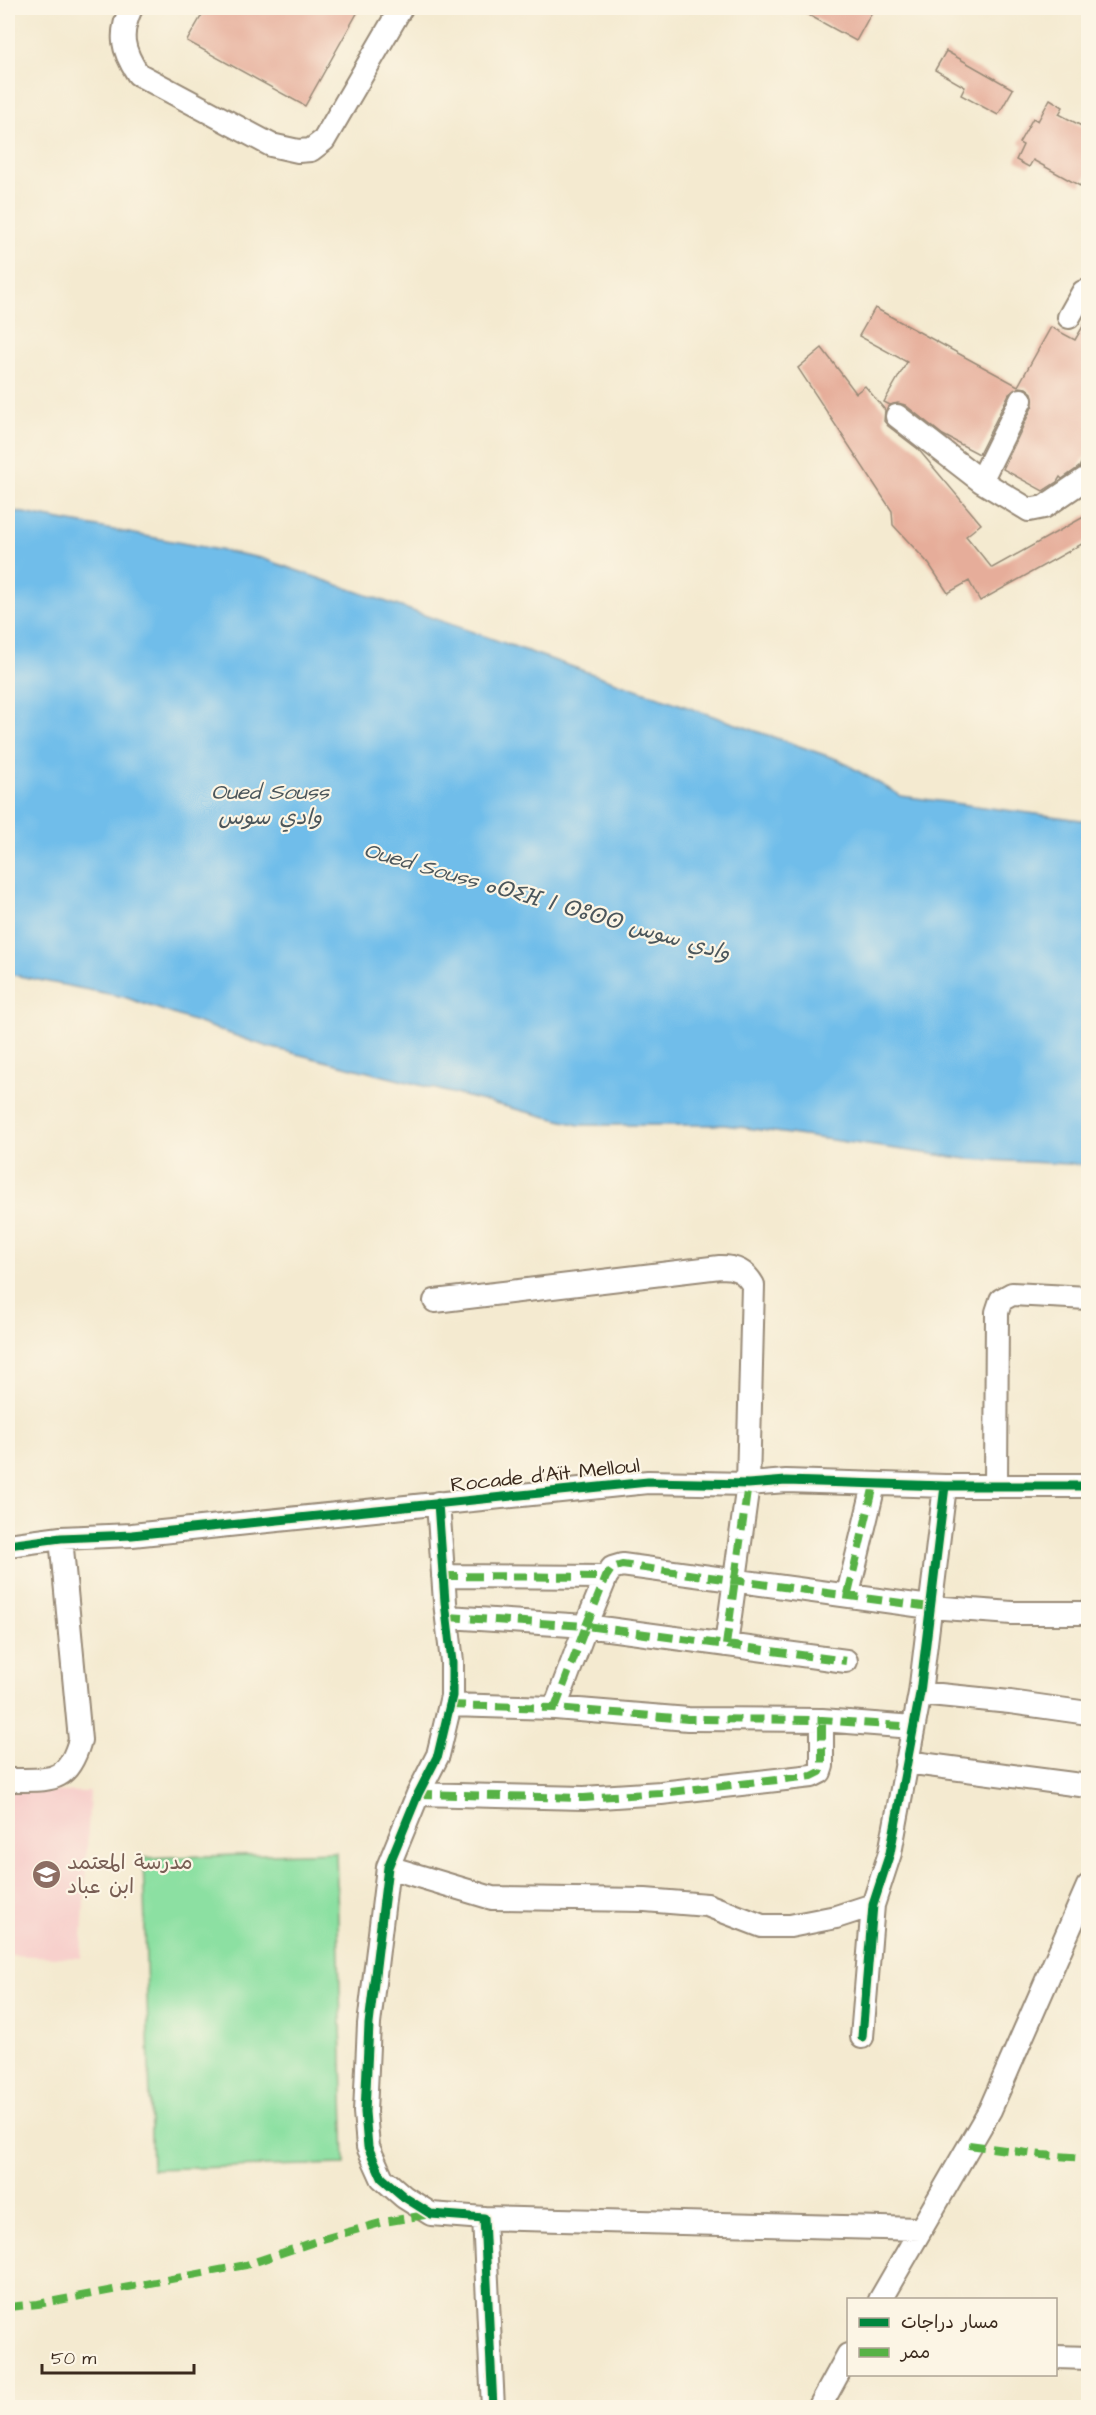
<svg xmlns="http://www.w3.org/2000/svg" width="1096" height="2415" viewBox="0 0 1096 2415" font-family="'Architects Daughter','Playpen Sans Arabic','Noto Sans Tifinagh',sans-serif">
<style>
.built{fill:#f7d0cc}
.green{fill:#8ce0a2;stroke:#648560;stroke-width:1.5}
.water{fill:#70bdea;stroke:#567484;stroke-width:1.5}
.building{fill:#e6ad9a}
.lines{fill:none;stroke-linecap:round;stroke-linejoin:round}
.minor-casing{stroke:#988a77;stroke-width:26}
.minor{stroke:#fff;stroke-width:22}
.quiet{stroke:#57b245;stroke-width:8;stroke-dasharray:15 8;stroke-linecap:butt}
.cycleway-casing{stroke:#fcf5e5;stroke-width:13}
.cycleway{stroke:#00873e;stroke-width:9}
.labels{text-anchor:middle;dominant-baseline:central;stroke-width:4.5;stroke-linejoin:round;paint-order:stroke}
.street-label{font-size:21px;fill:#3b2a1e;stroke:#fcf5e5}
.education-label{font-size:21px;fill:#785e54;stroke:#fcf5e5;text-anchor:start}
.water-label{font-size:22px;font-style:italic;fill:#4b565b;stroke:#fcf5e5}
</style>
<rect width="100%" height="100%" fill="#fcf5e5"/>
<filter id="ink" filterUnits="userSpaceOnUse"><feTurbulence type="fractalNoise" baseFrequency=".0167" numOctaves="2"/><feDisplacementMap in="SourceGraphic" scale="12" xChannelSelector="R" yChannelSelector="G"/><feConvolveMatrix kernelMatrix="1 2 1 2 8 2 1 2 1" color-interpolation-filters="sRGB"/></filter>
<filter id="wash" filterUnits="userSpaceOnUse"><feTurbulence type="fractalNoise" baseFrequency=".008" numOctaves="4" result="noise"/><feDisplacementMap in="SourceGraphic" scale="24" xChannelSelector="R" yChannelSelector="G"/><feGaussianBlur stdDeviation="1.35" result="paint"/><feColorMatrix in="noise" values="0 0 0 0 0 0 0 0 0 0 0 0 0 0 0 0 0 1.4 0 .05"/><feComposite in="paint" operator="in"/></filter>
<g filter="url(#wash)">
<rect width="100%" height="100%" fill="#f4ead0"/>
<path class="built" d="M8 1791 90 1792 81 1958 8 1955Z"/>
<path class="green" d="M336 1852 345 2164 152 2169 143 1858Z"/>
<path class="water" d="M8 510 261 558 839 760 901 796 1088 821V1165L967 1159 725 1125H579L265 1046 124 997 8 974Z"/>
<g id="blocks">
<path class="building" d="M206 8H360L305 106 187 41Z
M796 8H874L856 41Z
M946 51 1013 89 998 115 961 95 965 87 935 70Z
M1050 99 1063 107 1059 114 1089 130V172L1080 186 1033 160 1029 167 1016 160 1023 145 1019 143 1033 118 1038 121Z
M875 308 1018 386 1051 327 1075 340 1089 316V449L1079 467 1062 479 1060 477 1057 482 1043 491 1003 469 1033 405 1032 393 1026 388 1020 387 1009 394 979 454 943 435 905 405 898 403 890 405 884 402 907 362 859 336Z
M822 348 856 393 865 386 885 410 884 421 888 426 918 449 981 524 966 536 992 568 1089 514V540L980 601 969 581 948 593 929 564 893 525 892 511 798 368Z"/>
</g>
</g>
<g filter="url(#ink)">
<use href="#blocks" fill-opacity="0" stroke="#988a77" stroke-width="1.5"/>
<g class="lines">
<defs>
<path id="minor" d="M131 8C119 34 122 50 138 74L271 145 298 151 311 150 324 140 401 8
M1069 317 1083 292 1088 295
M897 416 981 481 1029 510 1044 507 1088 477
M981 481 1021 400
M435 1301 720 1267C736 1267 745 1271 753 1285L748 1484 726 1645
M996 1485 997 1312 1001 1300 1012 1294 1088 1298
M438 1503 445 1602 452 1662V1696L438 1755 418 1794 388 1867 369 2024 365 2112 368 2147 382 2178 404 2197 431 2214 484 2218 493 2408
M8 1545 61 1538 132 1535 648 1482 748 1484 786 1481 945 1486H1088
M443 1576 606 1577
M848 1594 874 1485
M448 1617 586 1626 606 1577 612 1568 622 1565 930 1607 1012 1613H1088
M920 1693 1010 1702 1088 1713
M450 1705 555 1708 688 1719 822 1720 913 1727
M555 1708 586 1626 846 1661
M906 1762 1088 1786
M8 1780C49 1779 67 1786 80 1740L61 1538
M418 1794 584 1798 661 1793 812 1776 820 1772 822 1766V1720
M388 1867 492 1898 645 1900 707 1905 762 1926H790L836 1917 873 1905
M862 2037 873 1905 890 1853 920 1693 945 1486
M484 2218 920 2229
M880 2300 990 2110 1088 1886
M1056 2357 1088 2358
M819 2408 848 2355"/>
</defs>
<use href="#minor" class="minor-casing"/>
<use href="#minor" class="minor"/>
<path class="quiet" d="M443 1576 606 1577
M848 1594 874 1485
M448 1617 586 1626 606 1577 612 1568 622 1565 930 1607
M726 1645 748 1484
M450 1705 555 1708 688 1719 822 1720 913 1727
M555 1708 586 1626 846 1661
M418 1794 584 1798 661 1793 812 1776 820 1772 822 1766V1720
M969 2145 1042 2155 1088 2158
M8 2307 38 2304 246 2265 323 2239 384 2222 431 2214"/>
<defs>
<path id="cycleway" d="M438 1503 445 1602 452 1662V1696L438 1755 418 1794 388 1867 369 2024 365 2112 368 2147 382 2178 404 2197 431 2214 484 2218 493 2408
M8 1545 61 1538 132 1535 648 1482 748 1484 786 1481 945 1486H1088
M862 2037 873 1905 890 1853 920 1693 945 1486"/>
</defs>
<use href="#cycleway" class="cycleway-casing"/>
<use href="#cycleway" class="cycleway"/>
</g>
</g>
<defs>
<symbol id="school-disc" viewBox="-11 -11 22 22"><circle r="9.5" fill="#8d6e63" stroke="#fcf5e5"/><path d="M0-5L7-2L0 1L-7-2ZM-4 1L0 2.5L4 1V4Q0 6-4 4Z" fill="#fff"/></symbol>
</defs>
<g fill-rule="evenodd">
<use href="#school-disc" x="30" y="1858" width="33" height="33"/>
</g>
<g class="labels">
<g class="street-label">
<text transform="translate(545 1475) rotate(-6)">Rocade d'Aït Melloul</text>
</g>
<g class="education-label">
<text x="67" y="1862">مدرسة المعتمد<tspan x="67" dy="24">ابن عباد</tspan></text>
</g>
<g class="water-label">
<text x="270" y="792">Oued Souss<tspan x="270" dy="25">وادي سوس</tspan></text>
<text transform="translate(547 902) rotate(16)">Oued Souss ⴰⵙⵉⴼ ⵏ ⵙⵓⵙⵙ وادي سوس</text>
</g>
</g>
<rect width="1096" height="2415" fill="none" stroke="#fcf5e5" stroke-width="30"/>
<rect x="847" y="2298" width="210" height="78" fill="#fcf5e5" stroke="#afa495" stroke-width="1.5"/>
<rect x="859" y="2318" width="30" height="9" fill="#00873e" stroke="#afa495" stroke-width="1.5"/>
<text x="901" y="2328" font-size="18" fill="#3b2a1e">مسار دراجات</text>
<rect x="859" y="2348" width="30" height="9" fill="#57b245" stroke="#afa495" stroke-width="1.5"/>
<text x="901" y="2358" font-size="18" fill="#3b2a1e">ممر</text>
<path d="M42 2364v9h152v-9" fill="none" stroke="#3b2a1e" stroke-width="3"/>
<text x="51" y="2364" font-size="18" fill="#3b2a1e" stroke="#fcf5e5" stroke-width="4.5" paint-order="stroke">50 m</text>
</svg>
